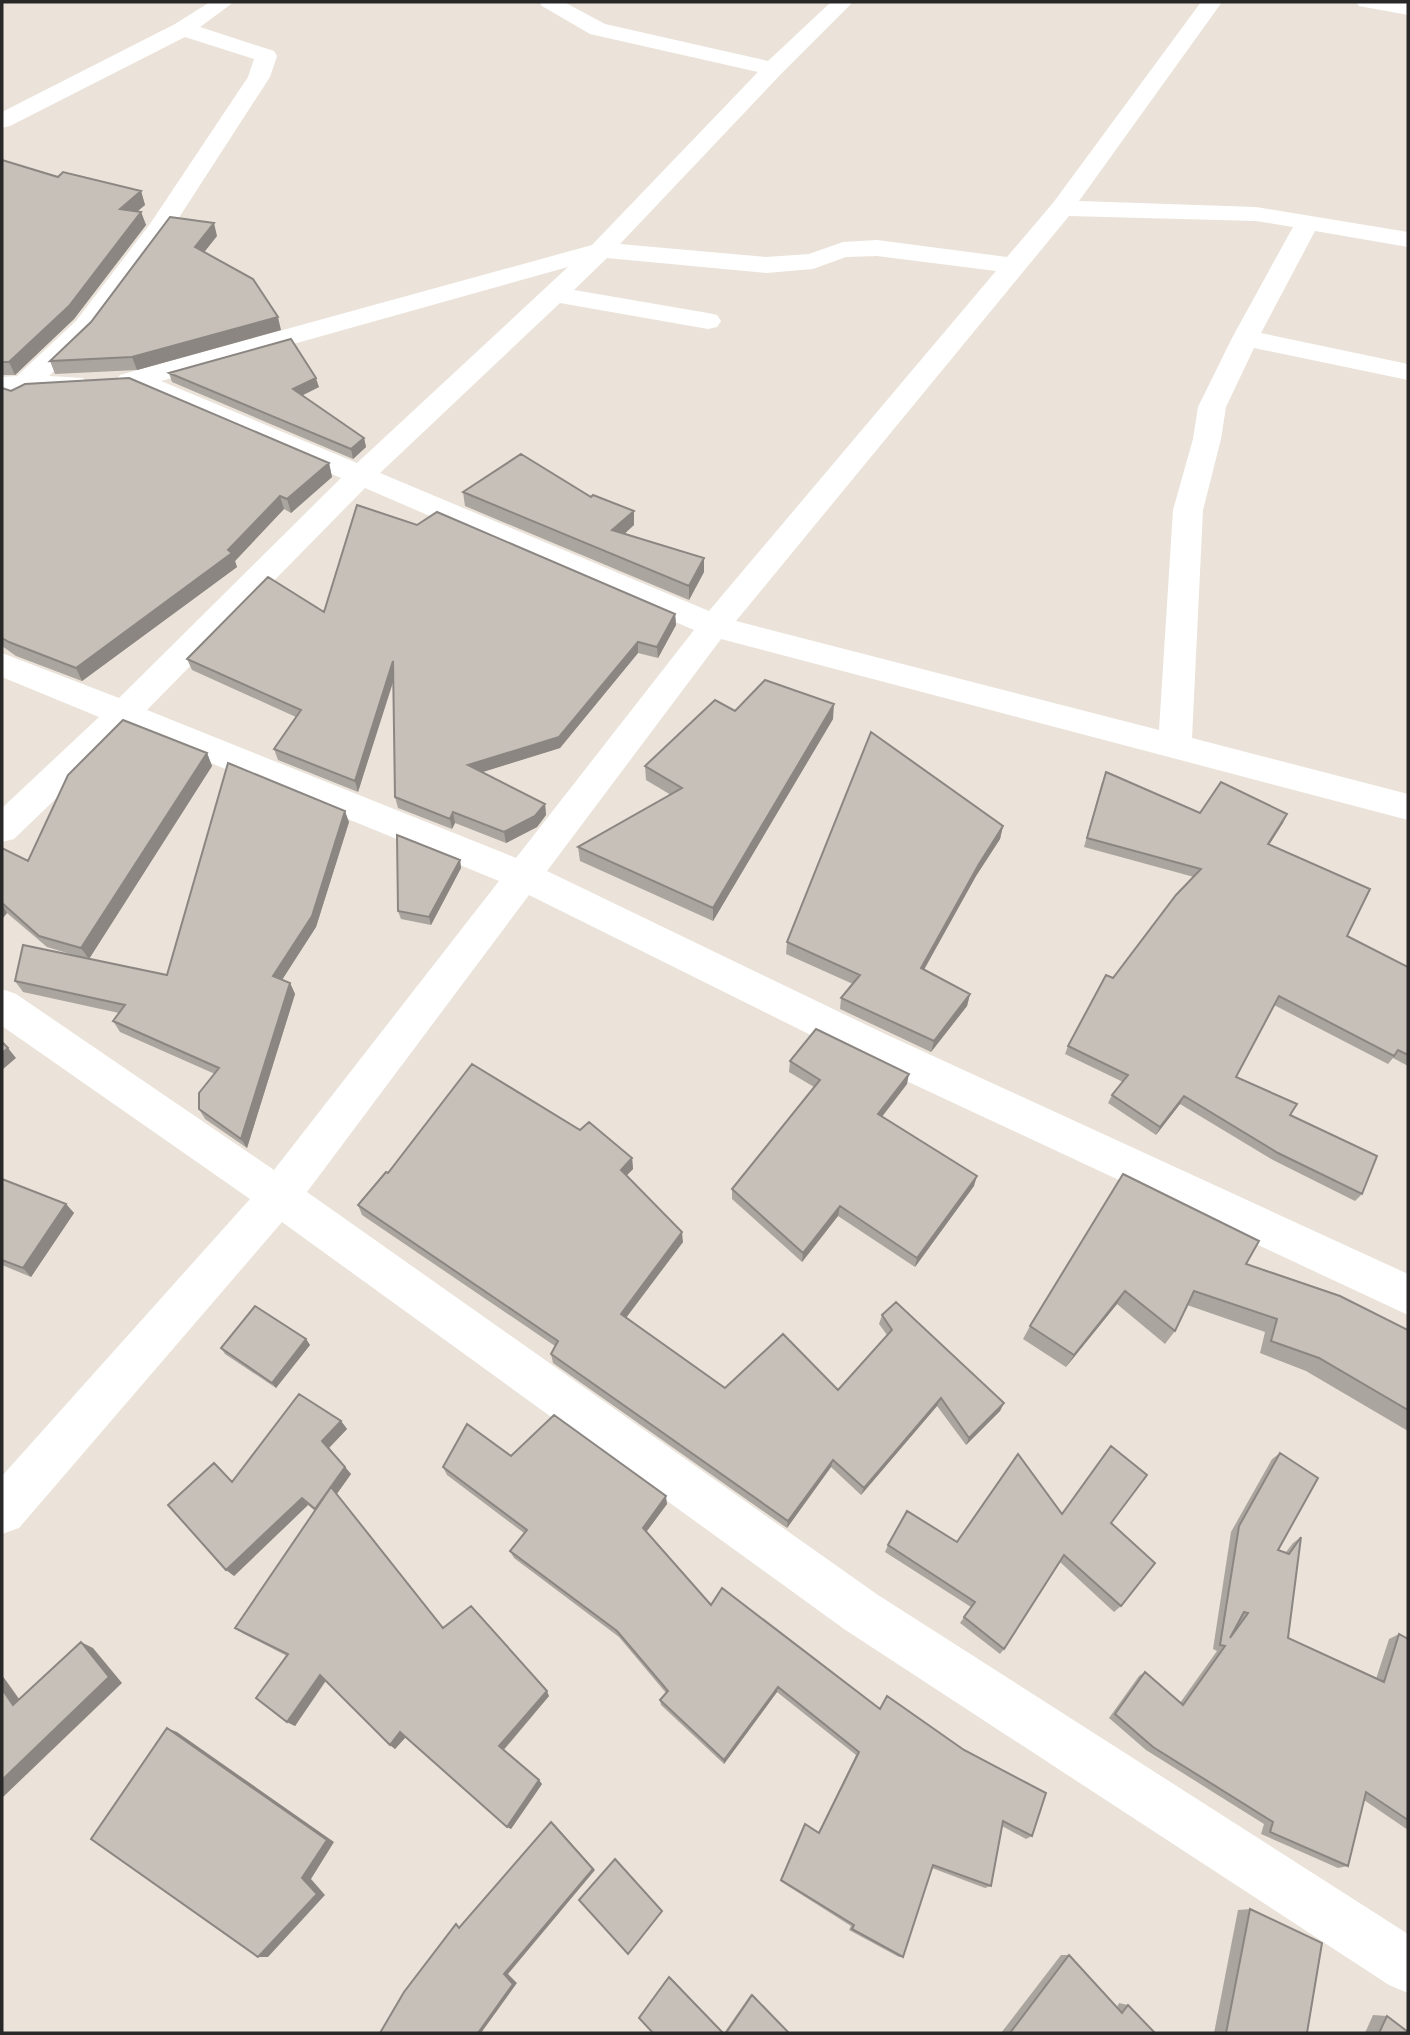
<svg xmlns="http://www.w3.org/2000/svg" width="1410" height="2035" viewBox="0 0 1410 2035" font-family="Signika,sans-serif">
<style>
.lines{fill:none;stroke-linecap:round;stroke-linejoin:round}
.minor{fill:#fff;fill-rule:evenodd}
.wall{fill:#aaa59f}
.shaded-wall{fill:#8b8682}
.building{fill:#c6c0b9;stroke:#8b8682;stroke-width:2;fill-rule:evenodd}
</style>
<rect width="100%" height="100%" fill="#ebe3d9"/>
<g class="lines">
<path class="minor" d="M210 2H234L200 27 274 51 277 56 270 77 169 233 94 333 49 376 83 378 87 384 83 390 32 393C13 412 2 398 2 377L17 376 76 321 150 224 248 77 254 59 185 37 10 126 2 128V112L175 24Z
M539 2H564L605 24 768 61 831 2H853L781 74 620 244 766 257 809 254 843 242 877 240 1007 257 1053 203 1201 2H1222L1079 201 1256 207 1408 232V247L1315 231 1261 333 1408 364V380L1254 348 1226 407 1221 439 1203 510 1192 738 1408 794V820L721 639 547 871 883 1033 1408 1274V1315L855 1057 529 895 307 1192 878 1595 1408 1934V1993L1389 1985 844 1629 282 1222 19 1528 2 1534V1476L250 1199 2 1026V989L16 994 274 1170 499 881 128 729 14 839 2 842V808L99 717 2 677V653L119 698 341 478 132 389 120 387 116 381 120 375 592 245 758 72 590 34 542 6ZM1069 216 1256 221 1293 227 1232 338 1198 407 1193 439 1173 510 1159 730 736 621ZM877 256 996 271 709 611 380 473 560 303 708 329 717 327 721 321 717 315 708 313 574 290 607 258 766 273 813 269 846 257ZM568 267 357 463 161 381ZM365 488 694 630 516 858 147 710Z
M1356 2 1408 3V15L1359 6Z"/>
</g>
<path class="wall" d="M2 160 58 177 141 191 145 205 138 211 141 212 146 225 74 319 15 375H2Z
M217 236 204 252 281 330 137 370 55 374 50 361Z
M169 373 319 387 301 396 364 438 366 447 353 459 172 382Z
M2 388 11 391 329 463 332 477 291 513 284 509 235 561 237 567 82 681 16 656 2 646Z
M463 492 591 497 634 511V525L624 534 704 572 689 600 465 506Z
M324 612 675 614 676 625 658 658 638 653 560 748 482 772 545 804 546 815 537 827 506 843 455 823 452 829 398 808 395 797 393 680 358 792 278 760 274 749 296 717 192 670 187 659Z
M735 711 833 719 713 921 580 861 578 847 671 795 646 780 645 766Z
M207 753 212 766 89 959 167 975 349 822 316 927 282 980 290 983 295 994 247 1148 205 1119 199 1109 215 1074 120 1032 113 1021 119 1013 23 992 15 981 77 956 47 947 7 913 2 919V848L28 861Z
M1102 782 1200 813 1287 814 1269 844 1347 936 1408 967V1066L1393 1058 1388 1064 1274 1005 1236 1077 1290 1115 1362 1194 1355 1201 1273 1160 1180 1104 1156 1135 1108 1103 1112 1095 1123 1082 1065 1054 1068 1046 1113 978 1194 877 1084 847Z
M1003 826 1000 839 976 876 924 970 970 994 967 1006 931 1052 840 1009 841 998 853 984 786 954 787 942Z
M460 860 461 868 431 925 401 919 398 911Z
M790 1061 907 1084 882 1117 974 1186 915 1267 838 1216 802 1262 732 1199V1189L814 1087 789 1072Z
M580 1130 632 1158 633 1169 626 1176 683 1242 626 1318 725 1388 838 1390 887 1335 879 1324 882 1315 1004 1403 1000 1411 966 1445 937 1406 861 1495 831 1467 787 1528 553 1363 551 1354 555 1346 362 1215 358 1205 388 1173Z
M1123 1174 1246 1264 1407 1329 1408 1326V1431L1306 1371 1260 1353 1265 1332 1187 1305 1175 1331 1165 1344 1117 1304 1066 1367 1023 1339 1030 1326Z
M2 1179 66 1204 74 1213 31 1277 2 1265Z
M306 1339 310 1345 276 1388 225 1354 221 1348Z
M341 1421 347 1429 329 1448 351 1474 336 1495 443 1628 549 1696 504 1750 542 1784 511 1829 405 1737 395 1749 390 1745 326 1681 295 1726 287 1722V1656L244 1634 235 1628 315 1511 308 1505 234 1576 232 1482Z
M1280 1453 1278 1550 1286 1552 1293 1543 1301 1537 1288 1638 1376 1679 1389 1639 1399 1634 1408 1639V1830L1364 1800 1348 1866 1338 1868 1261 1834 1264 1824 1146 1750 1109 1718 1139 1676 1145 1672 1180 1703 1217 1651 1213 1649 1231 1532 1272 1459Z
M511 1456 667 1504 646 1532 711 1605 880 1708 887 1696 1032 1836 1026 1839 1002 1826 991 1886 985 1888 932 1868 903 1957H899L849 1930 851 1926 780 1881 803 1827 805 1824 818 1833 856 1755 777 1692 724 1764 661 1705 660 1700 666 1693 619 1637 514 1558 510 1551 524 1533 447 1475 443 1467Z
M1062 1514 1111 1523 1121 1606 1114 1612 1060 1562 1004 1649 1000 1654 960 1623 971 1607 885 1552 888 1545 957 1542Z
M1250 1909 1307 2033H1214L1238 1910Z
M1061 1955H1069L1117 2007 1119 2003 1128 2005 1155 2033H1001Z
M669 1977 724 2033 751 1994 789 2033H653Z
M1373 2015 1387 2016 1408 2033H1365Z"/>
<path class="shaded-wall" d="M141 191 145 205 124 222 120 209Z
M141 212 146 225 74 319 15 375 9 362Z
M214 223 217 236 198 260 195 247Z
M278 317 281 330 137 370 132 357Z
M316 378 319 387 295 399 293 389Z
M364 438 366 447 353 459 351 449Z
M329 463 332 477 291 513 287 499Z
M280 496 284 509 235 561 237 567 82 681 76 668 228 550Z
M634 511V525L613 544 612 530Z
M704 558V572L689 600V586Z
M675 614 676 625 658 658 657 647Z
M638 642V653L560 748 470 776 468 765Z
M393 661 396 673 358 792 355 781Z
M834 704 833 719 713 921V908Z
M207 753 212 766 89 959 81 948Z
M545 804 546 815 537 827 506 843 504 832Z
M345 811 349 822 316 927 278 986 273 976Z
M453 812 455 823 452 829 450 819Z
M1287 814 1283 823 1264 853 1268 844Z
M1003 826 1000 839 976 876 918 980 921 968 979 864Z
M460 860 461 868 431 925 429 917Z
M2 904 7 913 2 919Z
M290 983 295 994 247 1148 241 1139Z
M970 994 967 1006 931 1052 934 1041Z
M8 1048 16 1058 2 1070V1053Z
M909 1074 907 1084 876 1124 878 1114Z
M1184 1096 1180 1104 1156 1135 1160 1127Z
M632 1158 633 1169 622 1180 621 1170Z
M977 1176 974 1186 915 1267 917 1258Z
M66 1204 74 1213 31 1277 23 1268Z
M840 1206 838 1216 802 1262 803 1253Z
M682 1232 683 1242 622 1323 621 1314Z
M1125 1291 1117 1304 1066 1367 1074 1355Z
M306 1339 310 1345 276 1388 272 1383Z
M941 1398 937 1406 861 1495 864 1488Z
M1004 1403 1000 1411 966 1445 969 1438Z
M341 1421 347 1429 328 1449 322 1441Z
M833 1460 831 1467 787 1528 788 1521Z
M345 1467 351 1474 321 1516 315 1509Z
M666 1496 667 1504 644 1535 643 1528Z
M302 1498 308 1505 234 1576 226 1570Z
M81 1642 93 1648 122 1683 2 1798V1780Z
M2 1675 27 1710 13 1705 2 1689Z
M320 1675 326 1680 295 1726 287 1722Z
M778 1687 777 1692 724 1764V1760Z
M547 1691 549 1696 503 1750 499 1746Z
M167 1728 177 1732 334 1842 311 1879 325 1895 268 1957H258Z
M400 1732 406 1737 395 1749 390 1745Z
M539 1780 542 1784 511 1829 507 1827Z
M554 1824 595 1870 508 1974 517 1983 481 2033H478L504 1974Z
M669 1977H670L724 2033H723Z"/>
<path class="building" d="M2 160 58 177 63 172 141 191 120 209 141 212 69 306 9 362H2Z
M170 217 214 223 195 247 253 279 278 317 132 357 50 361 91 322Z
M291 339 316 378 293 389 364 438 351 449 169 373Z
M129 378 329 463 287 499 280 496 228 550 232 553 76 668 9 642 2 638V388L11 391 25 384Z
M521 454 591 497 593 495 634 511 612 530 704 558 689 586 463 492Z
M357 505 417 525 437 512 675 614 657 647 638 642 559 737 468 765 545 804 535 816 504 832 453 812 450 819 395 797 393 661 355 781 274 749 301 710 187 659 268 577 324 612Z
M765 680 834 704 713 908 578 847 682 788 645 766 715 700 735 711Z
M123 720 207 753 81 948 39 936 2 903V848L28 861 68 775Z
M871 732 1003 826 979 864 921 968 970 994 934 1041 841 998 860 975 787 942Z
M228 763 345 811 312 916 273 976 290 983 241 1139 199 1109V1093L219 1068 113 1021 125 1005 15 981 23 945 167 975Z
M1106 772 1200 813 1221 782 1287 814 1268 844 1370 889 1347 936 1408 967V1055L1398 1050 1394 1056 1279 996 1236 1077 1297 1104 1290 1115 1377 1156 1362 1194 1278 1153 1184 1096 1160 1127 1112 1095 1128 1075 1068 1046 1106 975 1113 978 1176 895 1201 869 1087 838Z
M397 835 460 860 429 917 398 911Z
M816 1029 909 1074 878 1114 977 1176 917 1258 840 1206 803 1253 732 1189 820 1080 790 1061Z
M2 1042 8 1048 2 1053Z
M472 1064 580 1130 589 1122 632 1158 621 1170 682 1232 621 1314 725 1388 783 1334 838 1390 892 1330 882 1315 896 1302 1004 1403 969 1438 941 1398 864 1488 833 1460 788 1521 551 1354 558 1341 358 1205 386 1172 388 1173Z
M1123 1174 1259 1241 1246 1264 1340 1296 1408 1330V1410L1319 1358 1271 1341 1277 1319 1194 1291 1175 1331 1125 1291 1074 1355 1030 1326Z
M2 1179 66 1204 23 1268 2 1260Z
M255 1306 306 1339 272 1383 221 1348Z
M299 1394 341 1421 322 1441 345 1467 315 1509 302 1498 226 1570 168 1505 214 1463 232 1482Z
M554 1415 666 1496 643 1528 711 1605 722 1588 880 1709 887 1696 964 1750 1046 1793 1032 1836 1003 1821 991 1886 933 1865 903 1957 852 1929 854 1925 781 1880 805 1824 819 1833 859 1752 778 1687 724 1760 660 1700 668 1691 617 1631 510 1551 527 1530 443 1467 467 1424 511 1456Z
M1111 1446 1147 1475 1111 1523 1155 1563 1121 1606 1064 1555 1004 1649 964 1617 975 1602 888 1545 907 1511 957 1542 1018 1454 1062 1514Z
M1280 1453 1318 1478 1278 1550 1289 1554 1301 1537 1288 1638 1384 1682 1399 1634 1408 1639V1820L1366 1792 1348 1866 1270 1832 1273 1822 1153 1747 1115 1714 1145 1672 1183 1705 1225 1646 1220 1645 1239 1526ZM1244 1612 1248 1613 1230 1638Z
M331 1487 443 1628 471 1606 547 1691 499 1746 539 1780 507 1827 400 1732 390 1745 320 1675 287 1722 256 1698 288 1654 235 1628Z
M81 1642 109 1677 2 1780V1689L13 1705Z
M167 1728 327 1840 302 1878 317 1894 258 1957 91 1839Z
M551 1822 593 1869 504 1974 513 1984 478 2033H380L404 1992 456 1924 459 1928Z
M615 1859 662 1911 628 1954 579 1900Z
M1250 1909 1322 1943 1307 2033H1226Z
M1069 1955 1122 2013 1128 2005 1155 2033H1010Z
M669 1977 723 2033H653L639 2018Z
M752 1995 789 2033H726Z
M1387 2016 1408 2032V2033H1379Z"/>
<rect width="1410" height="2035" fill="none" stroke="#282828" stroke-width="7"/>
</svg>
